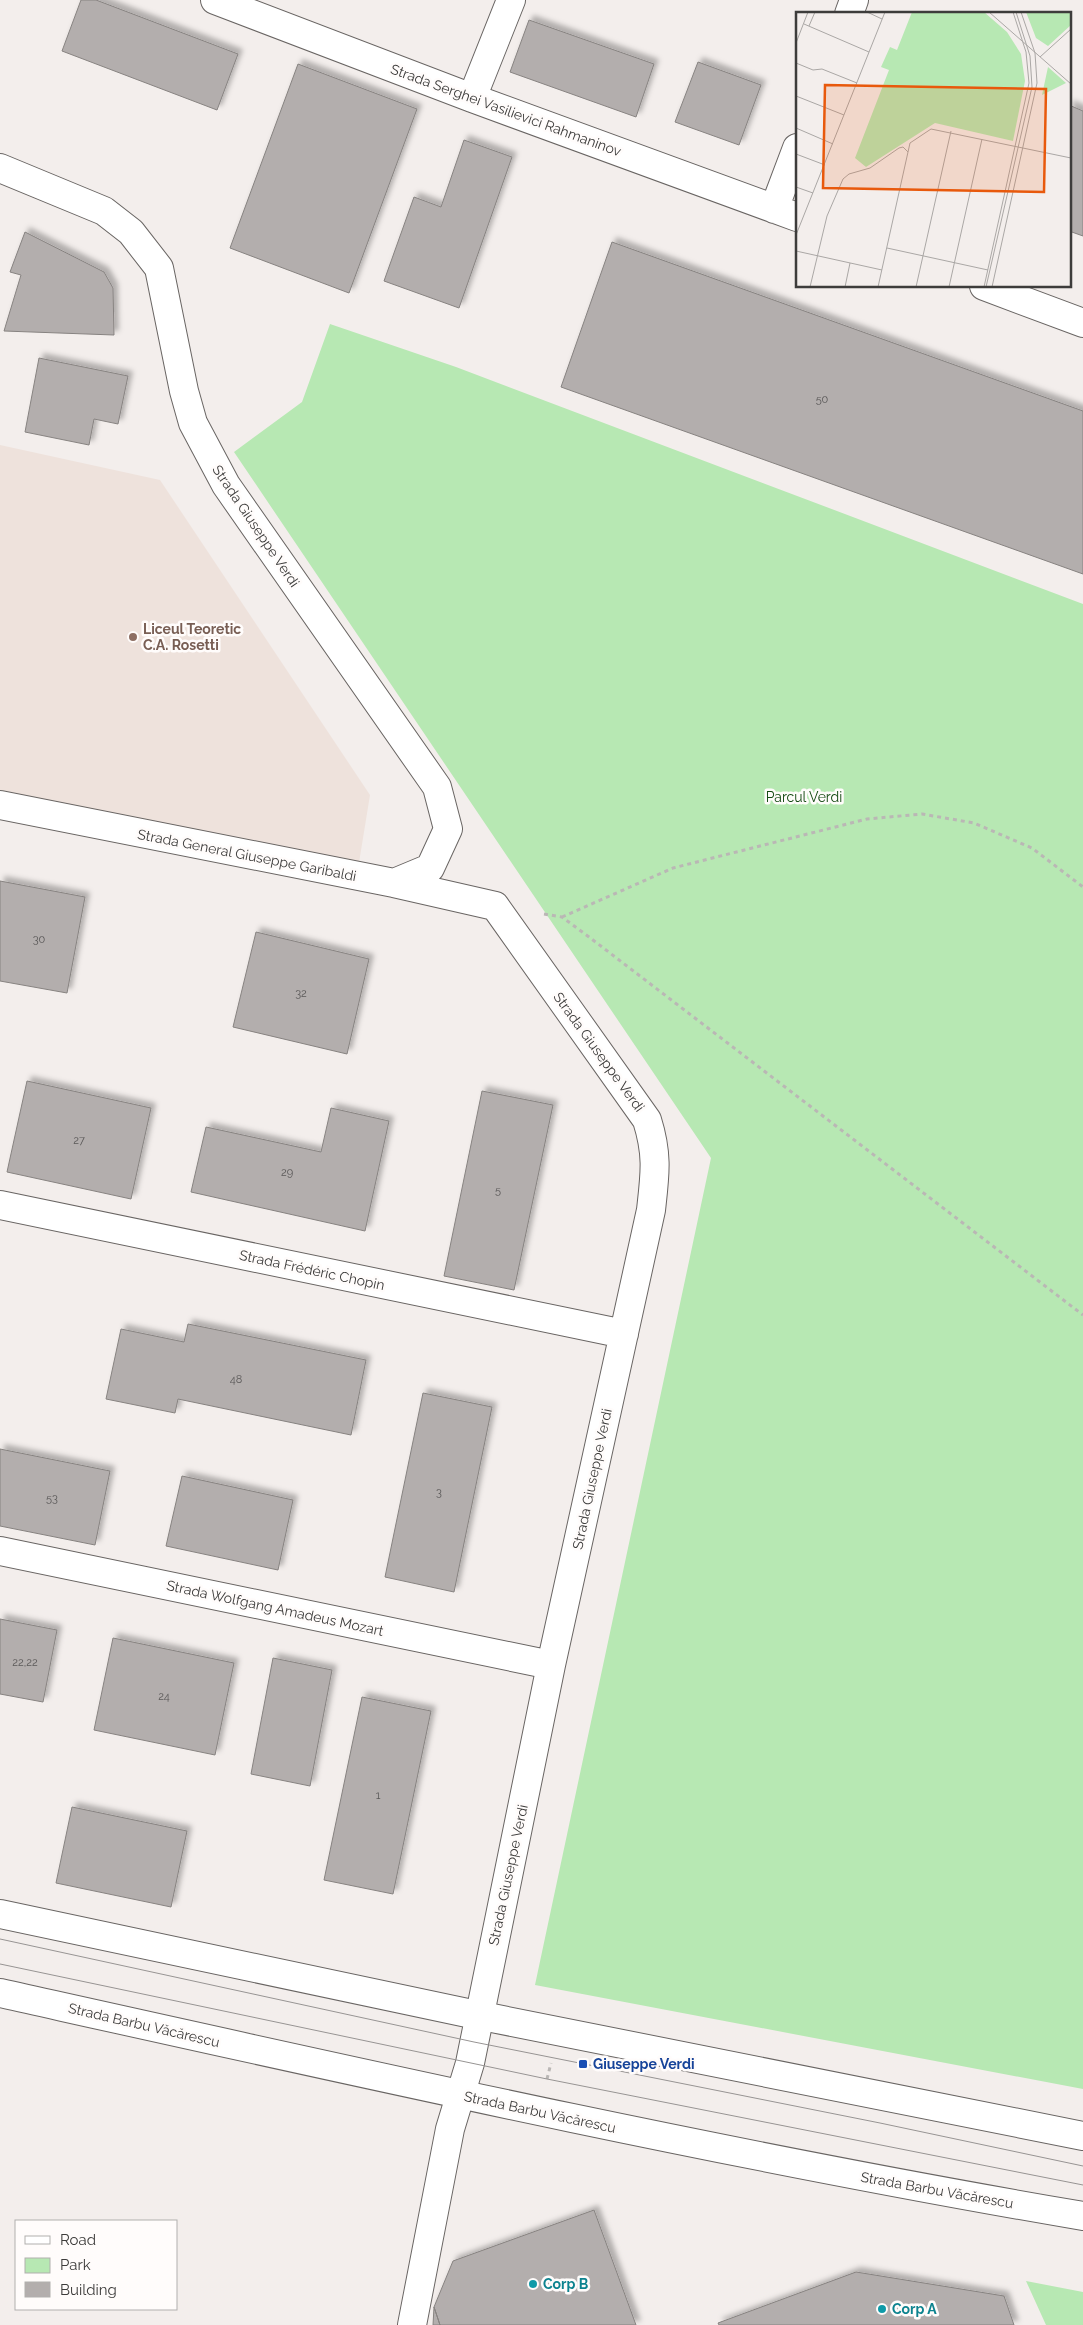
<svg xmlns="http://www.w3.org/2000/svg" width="1083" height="2325" viewBox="0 0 1083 2325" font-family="Raleway,sans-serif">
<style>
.built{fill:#eee2dc}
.green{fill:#b7e8b3}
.building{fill:#b3aead;stroke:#878381;filter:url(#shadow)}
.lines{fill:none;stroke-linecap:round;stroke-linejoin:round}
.minor-casing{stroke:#696563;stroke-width:30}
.primary-casing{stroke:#696563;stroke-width:30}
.path{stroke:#bab7b5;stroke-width:3;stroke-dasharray:4 4;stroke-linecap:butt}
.minor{stroke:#fff;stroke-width:28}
.primary{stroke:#fff;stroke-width:28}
.tram{stroke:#979493;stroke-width:1}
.education-dot{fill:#8d6e63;stroke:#fffcfb;stroke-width:2}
.transit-dot{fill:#1a4fb4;stroke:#fffcfb;stroke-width:2}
.culture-dot{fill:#0f9aa8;stroke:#fffcfb;stroke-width:2}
.labels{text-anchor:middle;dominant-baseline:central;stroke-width:5;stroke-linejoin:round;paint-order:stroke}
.number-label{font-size:11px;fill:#5a5858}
.street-label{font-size:14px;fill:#3d3c3b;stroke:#fffcfb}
.education-label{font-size:14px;font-weight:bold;fill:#785e54;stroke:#fffcfb;text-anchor:start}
.park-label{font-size:14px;fill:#134911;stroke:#fffcfb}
.transit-label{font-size:14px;font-weight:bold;fill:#164399;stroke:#fffcfb;text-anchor:start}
.culture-label{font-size:14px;font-weight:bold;fill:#0d838f;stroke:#fffcfb;text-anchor:start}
.inset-road{fill:none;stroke:#aaa7a5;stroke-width:1}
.view{fill:#e8590c;fill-opacity:0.15;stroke:#e8590c;stroke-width:2.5}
.inset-edge{fill:none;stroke:#3d3c3b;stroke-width:2.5}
</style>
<defs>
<filter id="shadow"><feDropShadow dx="4.5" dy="-4.5" stdDeviation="2.5" flood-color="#0004"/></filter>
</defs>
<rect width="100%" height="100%" fill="#f3eeec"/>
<path class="built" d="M0 445 160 480 370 795 357 875 0 805Z"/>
<path class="green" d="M330 324 456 367 1083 604V2089L535 1985 711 1158 234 452 302 402Z
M1026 2281 1083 2292V2325H1046Z"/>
<path class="building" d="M81 0H96L238 54 217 110 62 51Z
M529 20 654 64 636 117 510 72Z
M698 62 761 85 739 145 675 122Z
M298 64 417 109 349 293 230 248Z
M1069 105 1083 111V236L1069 231Z
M464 140 512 157 459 308 384 281 414 197 441 207Z
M25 232 104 272 113 288 114 335 4 331 21 275 10 272Z
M612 242 1083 411V574L561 387Z
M39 358 128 376 118 424 94 419 89 445 25 432Z
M0 881 85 897 67 993 0 981Z
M256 932 369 959 347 1054 233 1027Z
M27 1081 151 1108 131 1199 7 1172Z
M482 1091 553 1105 514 1290 444 1276Z
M331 1108 389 1121 365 1231 191 1192 206 1127 321 1152Z
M188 1324 366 1360 351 1435 178 1399 175 1413 106 1399 121 1329 184 1342Z
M423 1393 492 1407 454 1592 385 1577Z
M0 1449 110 1471 95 1545 0 1526Z
M182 1476 293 1500 278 1570 166 1546Z
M0 1619 57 1630 43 1702 0 1694Z
M113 1638 234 1663 215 1755 94 1730Z
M273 1658 332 1670 310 1786 251 1774Z
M362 1697 431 1711 393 1894 324 1880Z
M72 1807 187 1831 171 1907 56 1883Z
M594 2210 636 2325H440L434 2307 453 2261Z
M856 2272 1004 2296 1014 2325H719L718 2323Z
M434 2307 440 2325H433Z"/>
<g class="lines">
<defs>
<path id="minor" d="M215 0 472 98 797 217
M849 14 854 0
M472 98 511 0
M0 168 104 211 131 232 159 268 184 391 193 423 226 485 437 787 448 829 430 868 394 883
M774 209 797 148
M984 286 1083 323
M0 805 394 883 495 906 647 1120C658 1155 655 1174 651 1210L551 1665 470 2063 450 2129 412 2325
M0 1205 624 1334
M0 1551 551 1665"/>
<path id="primary" d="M0 1914 472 2014 1083 2136
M0 1993C360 2073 719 2154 1083 2216"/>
</defs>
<use href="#minor" class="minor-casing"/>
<use href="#primary" class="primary-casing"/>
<path class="path" d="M544 914 562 917 589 937 1083 1315
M562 917 673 868 867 819 922 814 974 823 1032 848 1083 887
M547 2079 551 2063"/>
<use href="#minor" class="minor"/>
<use href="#primary" class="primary"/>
<path class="tram" d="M0 1939 474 2042 880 2123 1083 2166
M0 1964 547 2079 1083 2185"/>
</g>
<circle class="education-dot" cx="133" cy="637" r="5"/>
<rect class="transit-dot" x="578" y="2059" width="10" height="10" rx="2.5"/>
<g class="culture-dot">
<circle cx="533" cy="2284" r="5"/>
<circle cx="882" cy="2309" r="5"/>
</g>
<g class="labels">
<g class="number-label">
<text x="822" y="399">50</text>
<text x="39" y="939">30</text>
<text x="301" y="993">32</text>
<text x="79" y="1140">27</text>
<text x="287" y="1172">29</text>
<text x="498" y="1190">5</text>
<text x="236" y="1379">48</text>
<text x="439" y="1492">3</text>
<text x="52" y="1498">53</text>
<text x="25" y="1662">22,22</text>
<text x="164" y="1696">24</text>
<text x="378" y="1795">1</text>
</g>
<g class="street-label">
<text transform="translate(506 110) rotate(20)">Strada Serghei Vasilievici Rahmaninov</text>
<text transform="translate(256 526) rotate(56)">Strada Giuseppe Verdi</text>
<text transform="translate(247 855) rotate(11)">Strada General Giuseppe Garibaldi</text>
<text transform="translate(599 1052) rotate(54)">Strada Giuseppe Verdi</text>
<text transform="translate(312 1270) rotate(12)">Strada Frédéric Chopin</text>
<text transform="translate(592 1479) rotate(-78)">Strada Giuseppe Verdi</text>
<text transform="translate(275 1608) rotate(12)">Strada Wolfgang Amadeus Mozart</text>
<text transform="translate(508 1875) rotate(-78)">Strada Giuseppe Verdi</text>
<text transform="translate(144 2025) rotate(13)">Strada Barbu Văcărescu</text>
<text transform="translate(540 2112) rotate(12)">Strada Barbu Văcărescu</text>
<text transform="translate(937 2190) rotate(10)">Strada Barbu Văcărescu</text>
</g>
<g class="education-label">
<text x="143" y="629">Liceul Teoretic<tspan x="143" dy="16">C.A. Rosetti</tspan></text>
</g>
<g class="park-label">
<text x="804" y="797">Parcul Verdi</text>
</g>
<g class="transit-label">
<text x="593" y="2064">Giuseppe Verdi</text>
</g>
<g class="culture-label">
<text x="543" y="2284">Corp B</text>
<text x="892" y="2309">Corp A</text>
</g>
</g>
<g transform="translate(796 12)">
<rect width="275" height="275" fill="#f3eeec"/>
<path d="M116 0H188L211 20 225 42 229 69 217 129 139 111 70 155 59 146 93 58 85 55 94 35 101 38ZM230 0H275V13L252 34 240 26ZM252 55 270 71 246 83Z" fill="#b7e8b3"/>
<path class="inset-road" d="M71 0 86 7M193 0 275 72M8 12 73 40M13 14 19 0M0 31 12 0M244 45 275 17M0 51 17 58 26 57 61 71M0 84 48 103M0 116 37 132M0 142 29 153M0 175 17 181M0 223 89 0M91 236 192 258M0 239 86 258M14 275 31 204 47 167 53 162 74 156 103 136 107 135 112 140M49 275 54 251M82 275 114 131 135 117 275 146M120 275 155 119M153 275 186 127M188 275 233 71 230 40 217 0M190 275 236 75 234 44 220 0M196 275 241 71 239 41 225 0"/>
<path class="view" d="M29 73 250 77 248 180 27 176Z"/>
<rect width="275" height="275" class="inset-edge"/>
</g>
<rect x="15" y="2220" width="162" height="90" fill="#fffcfb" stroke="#b1afae"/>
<rect x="25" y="2236" width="25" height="8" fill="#ffffff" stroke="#b1afae"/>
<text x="60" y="2245" font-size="15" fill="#3d3c3b">Road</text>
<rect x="25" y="2258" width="25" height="15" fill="#b7e8b3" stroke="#b1afae"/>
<text x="60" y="2270" font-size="15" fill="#3d3c3b">Park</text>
<rect x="25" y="2282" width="25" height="15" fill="#b3aead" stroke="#b1afae"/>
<text x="60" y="2295" font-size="15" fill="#3d3c3b">Building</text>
</svg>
